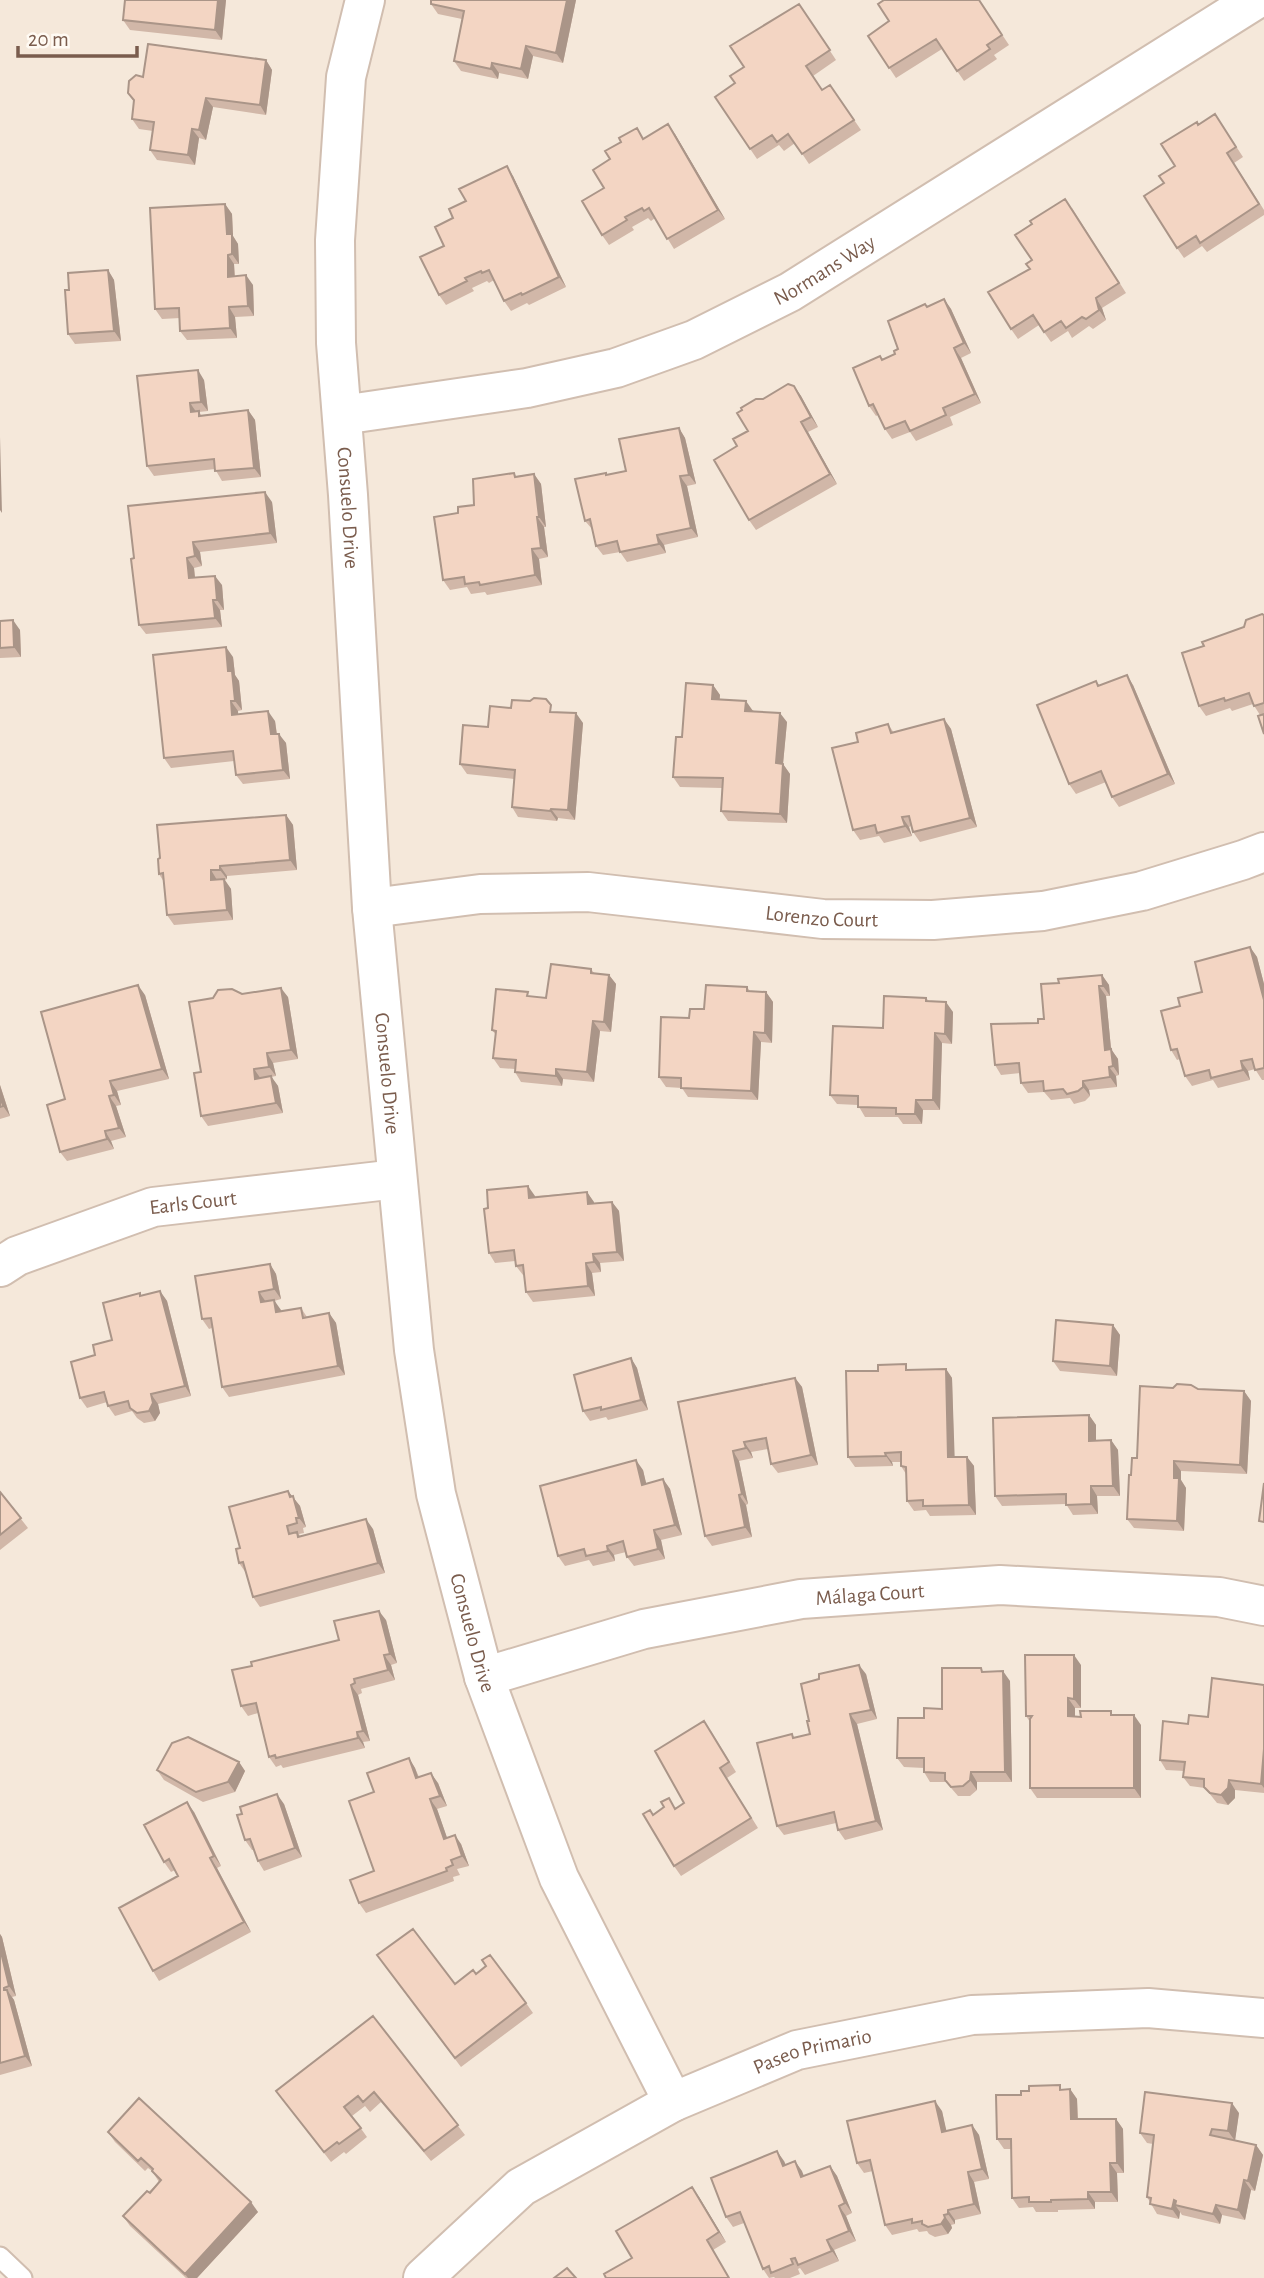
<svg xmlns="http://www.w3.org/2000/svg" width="1264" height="2278" viewBox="0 0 1264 2278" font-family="'Alegreya Sans',sans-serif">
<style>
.residential{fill:#f5e8da}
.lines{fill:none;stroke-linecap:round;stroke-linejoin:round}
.service-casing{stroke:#d1beb0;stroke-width:23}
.minor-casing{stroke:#d1beb0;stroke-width:42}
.tertiary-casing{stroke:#d1beb0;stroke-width:42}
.service{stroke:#fff;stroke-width:19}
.minor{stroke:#fff;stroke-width:38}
.tertiary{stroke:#fff;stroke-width:38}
.wall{fill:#d1b7a8}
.shaded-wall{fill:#aa9588}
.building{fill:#f3d5c3;stroke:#aa9588;stroke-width:2}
.labels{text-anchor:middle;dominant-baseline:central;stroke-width:5;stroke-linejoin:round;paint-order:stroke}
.street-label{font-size:21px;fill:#7a5c4d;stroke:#fffaf3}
</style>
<rect width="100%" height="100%" fill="#fdf6ec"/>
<path class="residential" d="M0 0H1264V2278H0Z"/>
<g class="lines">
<defs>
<path id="service" d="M0 2257 22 2278"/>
<g id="minor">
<path id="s1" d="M365 0 346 77 335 240 336 343 348 495 372 908 414 1350 436 1494 484 1677 559 1878 673 2102"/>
<path id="s2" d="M342 415 527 388 616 368 694 340 790 292 1255 0"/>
<path id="s3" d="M372 908 480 894 588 892 823 919 933 920 1043 911 1142 891 1243 860 1264 852"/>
<path id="s4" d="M0 1267 17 1256 153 1207 397 1179"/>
<path id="s5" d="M484 1677 644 1629 801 1599 1000 1585 1219 1597 1264 1606"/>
</g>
<g id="tertiary">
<path id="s6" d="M423 2278 521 2187 673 2102 797 2050 972 2015 1148 2008 1264 2018"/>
</g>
</defs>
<use href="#service" class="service-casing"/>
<use href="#minor" class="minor-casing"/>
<use href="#tertiary" class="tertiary-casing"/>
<use href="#service" class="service"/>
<use href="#minor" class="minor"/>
<use href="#tertiary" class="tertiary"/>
</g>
<path class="wall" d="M125 0H226L222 40 130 30 123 20Z
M431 0H576L563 63 533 56 528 79 499 73 498 79 461 71 454 61 462 19 438 14 431 4Z
M979 0 1009 45 994 55 997 59 964 81 942 49 896 78 868 36 889 21Z
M799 4 836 60 813 76 822 90 830 85 861 130 809 164 795 143 784 151 779 145 757 159 715 97 735 83 744 67Z
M266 60 272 70 266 115 213 107 206 140 199 138 195 165 157 160 150 150 153 131 139 129 132 119 134 102 128 93 143 77Z
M1215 114 1243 157 1234 163 1264 210V215L1207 252 1202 246 1184 258 1177 248 1164 183 1198 125Z
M675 134 725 219 674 249 655 218 651 221 648 218 632 227 634 230 609 245 602 235 604 188 644 138Z
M513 176 566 287 529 305 527 303 511 311 504 301 494 280 489 283 487 281 472 288 474 291 446 305 439 295 444 246 453 218Z
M225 204 232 214 233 236 238 244 239 264H234L235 276 253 285 254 316 235 317 237 338 187 340 180 331V318L162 319 155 309Z
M1072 208 1126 293 1102 308 1106 320 1093 329 1089 326 1072 338 1068 331 1051 342 1039 325 1018 339 1011 329 1032 260Z
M108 270 114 280 121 341 75 344 68 334 69 290Z
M944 299 951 309 971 353 961 358 981 403 950 417 953 425 916 441 910 432 892 439 885 429 878 415 876 416 869 406 883 359 895 354 925 304 927 307Z
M204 380 208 411 199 412 202 416 248 410 255 420 261 477 222 481 215 469 154 476 147 466Z
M794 386 801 396 818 427 808 432 837 484 756 530 749 520 737 446 748 431 763 399Z
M679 428 685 438 696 484 687 486 698 537 664 545 666 553 627 562 620 552 603 555 596 546 593 530 585 521 607 475 626 471Z
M534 474 541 484 546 527H544L548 557 539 559 542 585 487 595 485 592 471 594 467 587 450 590 443 580 458 513 474 505 517 476Z
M272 502 277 543 200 552 202 566 194 568 195 578 222 585 224 610H220L222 627 146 634 139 625 131 559Z
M1264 615V734L1260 715 1253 704 1232 711 1230 708 1206 716 1199 706 1204 646 1244 627Z
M0 621 20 630 21 657 0 658Z
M233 657 235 675 239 681 242 710 238 711V714L275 721 277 734 286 743 290 779 243 784 236 775 234 761 171 768 164 758Z
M1096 681 1100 686 1133 685 1175 784 1119 807 1112 797 1106 782 1076 794 1069 784Z
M713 685 720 695 719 699 787 722 783 764 790 774 787 823 728 821 721 811 722 788 680 787 673 777 682 737Z
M556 712 583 723 575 820 558 818 557 821 518 817 512 807 514 779 467 774 460 764 488 727Z
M944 719 951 729 977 827 920 842 913 832 911 826 909 827 912 836 884 843 879 836 860 840 853 830 858 742 888 724 894 733Z
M286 815 293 825 297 870 227 876V879L225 880 231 889 233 920 174 925 167 915 164 882 159 874Z
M1250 947 1257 957 1264 984V1080H1262L1255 1069 1248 1071 1250 1080 1218 1088 1213 1080 1192 1086 1185 1076 1180 1059 1177 1060 1171 1050 1180 1006 1202 992Z
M591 969 594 973 609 975 616 984 611 1032 600 1031 594 1082 563 1079 562 1086 521 1082 515 1072V1069L500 1068 493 1058 496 1035 492 1030 530 996 546 998Z
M1102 975 1109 985 1110 996H1106L1111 1049 1118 1059 1119 1075 1116 1076 1117 1087 1089 1090 1090 1096 1085 1101 1074 1104 1070 1098 1051 1100 1044 1092 1028 1093 1021 1083 1020 1073 1001 1075 995 1065 1038 1023 1044 1019 1059 983Z
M747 987 750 991 766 992 773 1002 772 1043 761 1042 758 1100 688 1097 682 1088 666 1087 659 1077 689 1018Z
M242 994 288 997 298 1059 273 1063 276 1076 271 1077 278 1086 283 1113 208 1126 201 1116V1072Z
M145 995 169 1079 117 1091 121 1105 116 1106 126 1137 111 1141 114 1149 67 1161 60 1152 65 1099Z
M926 998 929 1001 953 1012 952 1044 942 1043 940 1110H923L922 1124H903L898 1117H865L858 1105 837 1104 830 1095 883 1028Z
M0 1085 10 1116 0 1119Z
M587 1192 594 1203 612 1202 619 1211 624 1261 600 1263 601 1272 592 1273 595 1296 533 1302 526 1292 524 1275H523L516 1266 515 1261 495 1263 489 1253 488 1208 535 1196Z
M270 1264 276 1274 281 1299 274 1301 281 1312 301 1308 307 1317 329 1313 336 1323 345 1375 229 1397 222 1387 212 1328 209 1329 202 1319Z
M160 1291 167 1301 191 1396 158 1404 160 1413 155 1421 144 1423 137 1418 132 1411 115 1416 108 1406 107 1402 87 1408 80 1398 95 1355 112 1340 141 1296Z
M1113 1325 1120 1335 1117 1376 1060 1371 1053 1361Z
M631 1358 637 1368 648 1410 608 1420 606 1417 590 1421 583 1411Z
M946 1369 952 1378 954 1457H967L974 1466 976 1515 930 1516 926 1510 914 1511 907 1501 906 1474 901 1466V1462H892L893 1466 855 1467 848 1457 910 1370Z
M795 1378 802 1387 818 1465 778 1473 771 1464 768 1449 751 1452 753 1458 739 1461 748 1504 746 1505 752 1537 712 1546 705 1536 678 1402Z
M1198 1389 1244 1391 1251 1401 1247 1474 1181 1471V1480L1186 1488 1184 1531 1134 1528 1127 1519 1131 1475 1137 1458Z
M1089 1415 1096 1425V1441L1111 1440 1118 1450 1120 1496H1097L1098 1514 1073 1515 1066 1504 1002 1506 995 1496Z
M643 1470 646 1484 663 1479 670 1489 682 1535 661 1540 665 1559 634 1566 627 1557 626 1552 614 1555 615 1561 593 1566 589 1560 565 1566 558 1556Z
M288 1491 300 1506 306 1527 303 1528 304 1533 299 1534 300 1536 373 1529 385 1573 260 1607 253 1597 246 1573 239 1563 240 1548Z
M0 1492 28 1528 0 1550Z
M386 1620 397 1663 391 1665 395 1680 361 1689 362 1693 358 1695 370 1741 363 1742 365 1748 283 1768 281 1765 276 1767 269 1757 258 1713 248 1716 241 1706 252 1666 339 1640Z
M1081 1665V1708H1075V1717L1114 1715 1141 1725V1798H1037L1030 1788V1722L1026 1716Z
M984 1672 1010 1681 1012 1782H977V1790L970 1796H958L946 1782H930L924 1772V1768L904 1767 897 1758 924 1718 942 1709Z
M866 1674 877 1719 857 1724 883 1830 845 1840 838 1830 836 1823 784 1835 777 1826 794 1738 810 1734 809 1721Z
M1264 1685V1793L1235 1790V1798L1228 1805 1217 1803 1205 1788 1190 1786 1183 1777 1184 1771 1166 1770 1160 1760 1188 1724 1208 1717Z
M711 1731 736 1772 727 1778 758 1828 681 1876 674 1866 653 1814 664 1807 676 1808 684 1803Z
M409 1758 415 1768 419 1777 438 1783 447 1806 437 1809 447 1838 461 1844 469 1866 457 1869 460 1875 453 1877 454 1881 366 1913 359 1903 374 1871V1792Z
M239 1762 245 1771 235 1792 203 1802 164 1780 157 1770Z
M284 1804 302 1857 264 1871 258 1861 254 1850H252L245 1840Z
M194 1812 221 1866 217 1868 251 1932 159 1981 153 1971 178 1876 175 1870 171 1872 164 1862Z
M0 1934 2 1937 16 1996 12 1997 14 2000 32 2066 0 2075Z
M384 1965 455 1984 476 1974 526 2003 533 2013 461 2067Z
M373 2016 465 2135 431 2161 381 2102 370 2112 365 2106 352 2116 367 2137 346 2154 344 2152 331 2162 276 2091Z
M1070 2089 1077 2099 1078 2119H1116L1123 2129 1124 2173H1117L1118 2202H1095V2209L1058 2210V2212H1036L1033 2207 1019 2208 1012 2198 1011 2149H1004L997 2139 1021 2095Z
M942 2111 946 2131 972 2125 979 2135 989 2179 974 2182 981 2214 955 2220V2224L951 2225 952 2228 948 2234 935 2237 929 2234 927 2231 919 2232 917 2229 892 2235 885 2225 873 2171 864 2173 857 2163Z
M1239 2113 1235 2140 1256 2145 1263 2155 1255 2191 1251 2190 1245 2220 1222 2215 1220 2224 1182 2215 1180 2212 1179 2219 1157 2214 1147 2197 1153 2144 1147 2143 1140 2133Z
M108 2132 258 2212 197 2278H186L130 2226 123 2216 159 2182 152 2171 148 2168 145 2171 115 2142Z
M784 2161 786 2165 795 2161 804 2176 830 2166 837 2176 852 2213 846 2216 856 2241 834 2250 839 2261 805 2275 800 2268 798 2269 800 2274 790 2278H775L774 2277 769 2278 763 2269 744 2223 733 2227 726 2217Z
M699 2197 726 2242 713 2250 632 2258Z"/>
<path class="shaded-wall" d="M218 0H226L222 40 215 30Z
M567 0H576L563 63 556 53Z
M526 46 533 56 528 79 521 69Z
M266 60 272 70 266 115 260 105Z
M492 63 499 73 498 79 491 69Z
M206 98 213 107 206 140 199 130Z
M668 124 675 134 725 219 718 210Z
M192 129 199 138 195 165 188 155Z
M507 166 513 176 566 287 559 277Z
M225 204 232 214 233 236 238 244 239 264 232 254 227 234Z
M228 255 234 264 235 286 228 277Z
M108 270 114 280 121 341 114 331Z
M246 275 253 285 254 316 248 306Z
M1096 298 1102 308 1106 320 1099 310Z
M944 299 951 309 971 353 964 343Z
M229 307 235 317 237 338 230 328Z
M954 348 961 358 981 403 975 394Z
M198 370 204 380 208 411 201 402Z
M794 386 801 396 818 427 811 417Z
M190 403 197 413 191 412Z
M248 410 255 420 261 477 254 468Z
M801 422 808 432 837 484 830 474Z
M679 428 685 438 696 484 689 475Z
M0 437 2 513 0 510Z
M534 474 541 484 546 527 539 517Z
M680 476 687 486 698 537 691 528Z
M265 492 272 502 277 543 270 533Z
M537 517 544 527 548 557 541 548Z
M657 535 664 545 666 553 659 544Z
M193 542 200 552 202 566 195 556Z
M532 549 539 559 542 585 535 575Z
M187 558 194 568 196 588 189 578Z
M215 576 222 585 224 610 217 600Z
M213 600 220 610 222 627 215 618Z
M13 620 20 630 21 657 14 647Z
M226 647 233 657 235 675 239 681 242 710 235 701 228 671Z
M1127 675 1133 685 1175 784 1168 774Z
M713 685 720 695 719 709 712 699Z
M231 701 238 711 239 725 232 715Z
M746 701 753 711H745Z
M268 711 275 721 278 744 271 734Z
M576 713 583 723 575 820 568 810Z
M780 713 787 722 783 764 790 774 787 823 780 814 776 763Z
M944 719 951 729 977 827 970 818Z
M279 734 286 743 290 779 283 770Z
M551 809 558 818 557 821 550 811Z
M286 815 293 825 297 870 290 860Z
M902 817 909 827 912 836 905 826Z
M220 866 227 876V879L220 870Z
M211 870 217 880H211Z
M224 879 231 889 233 920 227 910Z
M1250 947 1257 957 1264 984V1000Z
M609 975 616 984 611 1032 604 1022Z
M1102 975 1109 985 1110 996 1103 986Z
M138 985 145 995 169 1079 162 1069Z
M1099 986 1106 996 1112 1059 1105 1050Z
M281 988 288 997 298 1059 291 1050Z
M766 992 773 1002 772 1043 765 1033Z
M946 1002 953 1012 952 1044 945 1034Z
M593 1021 600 1031 594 1082 587 1072Z
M754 1032 761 1042 758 1100 751 1091Z
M935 1033 942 1043 940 1110 933 1100Z
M1111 1049 1118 1059 1119 1075 1113 1066Z
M267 1053 273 1063 276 1076 269 1067Z
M1241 1061 1248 1071 1250 1080 1243 1070Z
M1109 1067 1116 1076 1117 1087 1110 1077Z
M254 1069 261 1079H255Z
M556 1069 563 1079 562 1086 556 1076Z
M271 1076 278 1086 283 1113 276 1103Z
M110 1081 117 1091 121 1105 114 1095Z
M1083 1081 1089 1090 1090 1096 1083 1087Z
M0 1085 10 1116 3 1106 0 1096Z
M109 1096 116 1106 126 1137 119 1128Z
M916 1100 923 1110 922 1124 915 1114Z
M105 1131 111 1141 114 1149 107 1139Z
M528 1186 535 1196 536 1207 529 1198Z
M587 1192 594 1202 595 1214 588 1204Z
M612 1202 619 1211 624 1261 617 1252Z
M593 1254 600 1263 601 1272 594 1262Z
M586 1263 592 1273 595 1296 588 1286Z
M270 1264 276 1274 281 1299 274 1289Z
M160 1291 167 1301 191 1396 185 1386Z
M259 1292 266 1302H261Z
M274 1300 281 1310 282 1322 276 1312Z
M329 1313 336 1323 345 1375 338 1366Z
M1113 1325 1120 1335 1117 1376 1110 1366Z
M631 1358 637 1368 648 1410 641 1400Z
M946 1369 952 1378 955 1467 948 1457Z
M795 1378 802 1387 818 1465 811 1455Z
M1244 1391 1251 1401 1247 1474 1240 1465Z
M151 1394 158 1404 160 1413 155 1421 149 1411Z
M1089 1415 1096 1425V1450L1089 1441Z
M1111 1440 1118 1450 1120 1496 1113 1486Z
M744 1442 751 1452 753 1458 746 1448Z
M733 1451 739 1461 748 1504 742 1494Z
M885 1453 892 1462 893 1466 886 1456Z
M967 1457 974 1466 976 1515 969 1505Z
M636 1460 643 1470 649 1495 642 1485Z
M1174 1461 1181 1471V1480L1186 1488 1184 1531 1177 1521 1174 1478Z
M663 1479 670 1489 682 1535 675 1525Z
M1091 1486 1097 1496 1098 1514 1091 1504Z
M288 1491 300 1506 306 1527 299 1518Z
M739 1495 746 1505 752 1537 745 1527Z
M366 1519 373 1529 385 1573 378 1563Z
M654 1530 661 1540 665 1559 658 1549Z
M607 1546 614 1555 615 1561 608 1551Z
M379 1611 386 1620 397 1663 390 1654Z
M384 1655 391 1665 395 1680 388 1670Z
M1074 1655 1081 1665V1708L1074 1699Z
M859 1665 866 1674 877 1719 871 1710Z
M1003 1671 1010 1681 1012 1782 1005 1772Z
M351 1685 358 1695 370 1741 363 1731Z
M1068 1698 1075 1708V1726L1068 1716Z
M850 1714 857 1724 883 1830 876 1821Z
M1134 1715 1141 1725V1798L1134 1788Z
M357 1732 363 1742 365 1748 358 1738Z
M1264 1749V1788L1261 1784Z
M409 1758 415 1768 422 1788 416 1778Z
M239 1762 245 1771 235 1792 228 1782Z
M971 1772 977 1782V1790L970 1780Z
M431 1773 438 1783 447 1806 440 1796Z
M1229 1780 1235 1790V1798L1228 1805 1221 1795Z
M277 1794 284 1804 302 1857 295 1848Z
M430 1799 437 1809 451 1849 444 1839Z
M187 1802 194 1812 221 1866 214 1856Z
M455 1835 461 1844 469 1866 462 1856Z
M210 1858 217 1868 251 1932 244 1922Z
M0 1934 2 1937 16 1996 9 1986 0 1948Z
M4 1988 8 1994 7 1990 14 2000 32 2066 25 2056Z
M1070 2089 1077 2099 1078 2129 1071 2119Z
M935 2101 942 2111 949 2142 942 2132Z
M1232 2103 1239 2113 1235 2141 1228 2131Z
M1116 2119 1123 2129 1124 2173 1117 2163Z
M972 2125 979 2135 989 2179 982 2169Z
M1256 2145 1263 2155 1255 2191 1248 2181Z
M777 2151 784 2161 790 2176 783 2166Z
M795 2161 802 2171 808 2187 801 2177Z
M1110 2163 1117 2173 1118 2202 1111 2192Z
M830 2166 837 2176 852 2213 845 2203Z
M968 2172 974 2182 981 2214 974 2204Z
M1244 2180 1251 2190 1245 2220 1238 2210Z
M692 2187 699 2197 726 2242 719 2232Z
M1088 2192 1095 2202V2209L1088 2199Z
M1174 2200 1178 2206 1175 2205 1180 2212 1179 2219 1172 2209Z
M251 2202 258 2212 197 2278H188L185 2274Z
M1216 2205 1222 2215 1220 2224 1213 2214Z
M839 2206 846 2216 856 2241 849 2231Z
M948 2210 955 2220V2224L948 2214Z
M944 2215 951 2225 952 2228 948 2234 941 2224Z
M827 2240 834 2250 839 2261 832 2251Z"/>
<path class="building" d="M125 0H218L215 30 123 20Z
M431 0H567L556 53 526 46 521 69 492 63 491 69 454 61 464 11 431 4Z
M884 0H979L1002 35 987 45 990 49 957 71 936 39 889 68 868 36 889 21 878 4Z
M799 4 830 50 806 66 822 90 830 85 854 120 802 154 788 134 777 142 772 135 750 149 715 97 735 83 730 76 744 67 730 46Z
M148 44 266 60 260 105 206 98 199 130 192 129 188 155 150 150 154 122 132 119 134 100 128 93 129 81 136 75 143 77Z
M1215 114 1236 147 1227 153 1259 204 1200 243 1196 236 1177 248 1144 196 1164 183 1159 176 1175 166 1161 144 1197 122 1198 125Z
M668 124 718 210 667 239 649 208 644 211 642 208 625 217 627 220 602 235 582 201 604 188 593 170 610 159 605 151 621 142 619 138 637 128 643 139Z
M507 166 559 277 522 295 521 293 504 301 489 270 482 273 481 271 465 278 467 281 439 295 420 257 444 246 435 227 453 218 449 209 466 201 459 189Z
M1065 199 1119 283 1096 298 1099 310 1086 319 1082 317 1066 328 1061 321 1044 332 1033 315 1011 329 988 292 1030 269 1026 264 1032 260 1015 235 1032 224 1030 221Z
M225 204 227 234H232V254L228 255V277L246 275 248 306 229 307 230 328 180 331 179 308 155 309 150 208Z
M108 270 114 331 68 334 65 290H69L68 273Z
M944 299 964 343 954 348 975 394 943 408 946 415 910 431 905 421 885 429 873 404 869 406 853 368 880 356 882 360 895 354 894 351 898 349 888 321 925 304 927 307Z
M198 370 201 402 190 403 191 412 199 411V416L248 410 254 468 215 471 214 459 147 466 137 376Z
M788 384 794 386 811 417 801 422 830 474 749 520 714 460 737 446 733 439 748 431 737 413 742 410 741 408 756 399H763Z
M679 428 689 475 680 476 691 528 657 535 659 544 620 552 617 541 596 546 590 519 585 521 575 479 606 473V475L626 471 619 439Z
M514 473 515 477 534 474 539 517H537L541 548 532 549 535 575 480 585 479 582 465 584 464 577 443 580 434 517 458 513V507L474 505 473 479Z
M265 492 270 533 193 542 195 556 187 558 189 578 215 576 217 600H213L215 618 139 625 131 559 134 558 128 506Z
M1262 614 1264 615V703L1254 706 1249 693 1225 701 1224 698 1199 706 1182 653 1204 646 1202 642 1244 627 1246 620Z
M13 620 14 647 0 648V621Z
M226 647 228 671H232L235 701H231L232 715 268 711 271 734H279L283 770 236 775 233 751 164 758 153 655Z
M1127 675 1168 774 1112 797 1101 771 1069 784 1037 705 1096 681 1098 686Z
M686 683 713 685 712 699 746 701 745 711 780 713 776 763 783 764 780 814 721 811 723 778 673 777 676 737H682Z
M534 698 546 699 551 705 550 712 576 713 568 810 551 809 550 811 512 807 515 770 460 764 463 725 488 727 490 706 511 708 512 700 530 701Z
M1264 714V734L1258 716Z
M944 719 970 818 913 832 909 816 902 817 905 826 877 833 875 825 853 830 832 748 858 742 856 733 888 724 891 733Z
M286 815 290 860 220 866V870H211V880L224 879 227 910 167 915 163 873 159 874 158 859 160 858 157 825Z
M1250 947 1264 1000V1068L1255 1070 1252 1059 1241 1061 1243 1070 1211 1078 1209 1070 1185 1076 1177 1049 1171 1050 1161 1011 1180 1006 1178 998 1202 992 1195 962Z
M551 964 591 969V973L609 975 604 1022 593 1021 587 1072 556 1069V1076L515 1072 516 1060 493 1058 496 1031 492 1030 496 989 528 992 527 996 546 998Z
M1102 975 1103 986H1099L1105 1050 1111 1049 1113 1066 1109 1067 1110 1077 1083 1081V1087L1078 1091 1067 1094 1063 1089 1044 1091 1043 1081 1021 1083 1019 1063 995 1065 991 1024 1038 1023V1019H1044L1041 984 1059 983 1058 979Z
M138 985 162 1069 110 1081 114 1095 109 1096 119 1128 105 1131 107 1139 60 1152 47 1105 65 1099 41 1012Z
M706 985 747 987V991L766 992 765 1033 754 1032 751 1091 681 1088V1078L659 1077 661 1017 689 1018 690 1009H704Z
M281 988 291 1050 267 1053 269 1067 254 1069 255 1079 271 1076 276 1103 201 1116 194 1073 201 1072 189 1002 213 998 218 990 232 989 242 994Z
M884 996 926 998V1001L946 1002 945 1034 935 1033 933 1100H916L915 1114H896V1108L858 1107V1096L830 1095 833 1026 883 1028Z
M0 1096 3 1106 0 1107Z
M528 1186 529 1198 587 1192 588 1204 612 1202 617 1252 593 1254 594 1262 586 1263 588 1286 526 1292 523 1265 516 1266 514 1250 489 1253 484 1209 488 1208 487 1190Z
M270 1264 274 1289 259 1292 261 1302 274 1300 276 1312 301 1308 303 1318 329 1313 338 1366 222 1387 211 1318 202 1319 195 1276Z
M160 1291 185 1386 151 1394 153 1403 149 1411 137 1413 130 1408 128 1401 108 1406 104 1392 80 1398 71 1362 95 1355 93 1345 112 1340 103 1303 140 1293V1296Z
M1056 1320 1113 1325 1110 1366 1053 1361Z
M631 1358 641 1400 601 1410V1407L583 1411 574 1375Z
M906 1364V1370L946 1369 948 1457H967L969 1505 923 1506V1500L907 1501 906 1467 901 1466V1452L885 1453 886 1456 848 1457 846 1371H878V1365Z
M795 1378 811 1455 771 1464 766 1438 744 1442 746 1448 733 1451 742 1494 739 1495 745 1527 705 1536 678 1402Z
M1177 1384 1191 1385 1198 1389 1244 1391 1240 1465 1174 1461V1478H1179L1177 1521 1127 1519 1129 1475H1131L1132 1458H1137L1140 1386 1173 1388Z
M1089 1415V1441L1111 1440 1113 1486H1091V1504L1066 1505V1494L995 1496 993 1418Z
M636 1460 642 1485 663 1479 675 1525 654 1530 658 1549 627 1557 623 1541 607 1546 608 1551 586 1556 584 1549 558 1556 540 1486Z
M1264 1483V1522L1259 1521Z
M288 1491 290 1497 293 1496 299 1518H296L297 1523 287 1526 289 1534 297 1532 298 1537 366 1519 378 1563 253 1597 243 1562 239 1563 236 1549 240 1548 229 1507Z
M0 1492 21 1518 0 1535Z
M379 1611 390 1654 384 1655 388 1670 354 1679 355 1683 351 1685 363 1731 357 1732 358 1738 276 1758 275 1755 269 1757 256 1703 241 1706 232 1670 252 1666 251 1662 339 1640 334 1621Z
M1025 1655H1074V1699L1068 1698V1716L1081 1717 1080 1711H1111V1715H1134V1788H1030V1719L1032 1716H1026Z
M859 1665 871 1710 850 1714 876 1821 838 1830 834 1812 777 1826 757 1743 792 1734 793 1738 810 1734 807 1721H809L801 1684 819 1679V1674Z
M942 1668H981L982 1672 1003 1671 1005 1772H971L970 1780 963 1786 951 1787 945 1780V1773L924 1772V1758H897L898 1718H924V1708L942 1709Z
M1212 1678 1264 1685V1749L1261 1784 1229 1780 1228 1788 1221 1795 1210 1793 1204 1787V1779L1183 1777 1185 1762 1160 1760 1163 1721 1188 1724 1189 1715 1208 1717Z
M704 1721 729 1762 720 1768 751 1818 674 1866 643 1814 650 1810 653 1815 664 1807 661 1802 669 1798 675 1809 684 1803 655 1751Z
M188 1737 239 1762 228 1782 196 1792 157 1770 172 1743Z
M409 1758 416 1778 431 1773 440 1796 430 1799 444 1839 455 1835 462 1856 451 1860 453 1865 446 1868 447 1871 359 1903 350 1880 374 1871 349 1801 374 1792 367 1773Z
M277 1794 295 1848 258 1861 250 1839 245 1840 237 1815 242 1814 240 1807Z
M187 1802 214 1856 210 1858 244 1922 153 1971 119 1908 178 1876 169 1859 164 1862 144 1825Z
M413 1929 455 1984 473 1970 476 1974 486 1966 482 1960 490 1955 526 2003 455 2058 377 1955Z
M0 1948 9 1986 4 1988V1990H7L25 2056 0 2063Z
M373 2016 458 2125 424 2151 374 2092 363 2102 358 2096 344 2107 361 2128 339 2144 337 2142 324 2152 276 2091Z
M1060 2085V2090L1070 2089 1071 2119H1116L1117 2163H1110L1111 2192H1088V2199L1051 2200V2202H1029V2197L1012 2198 1011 2139H997L996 2095H1021V2091H1029V2086Z
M1145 2092 1232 2103 1228 2131 1212 2129 1210 2135 1256 2145 1248 2181 1244 2180 1238 2210 1216 2205 1213 2214 1175 2205 1176 2201 1174 2200 1172 2209 1150 2204 1151 2198 1147 2197 1154 2135 1140 2133Z
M139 2098 251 2202 185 2274 123 2216 147 2191 150 2193 161 2180 152 2171 153 2169 141 2158 138 2161 108 2132Z
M935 2101 942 2132 972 2125 982 2169 968 2172 974 2204 948 2210V2214L944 2215 945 2218 941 2224 928 2227 922 2224V2221L912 2223V2219L885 2225 870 2160 857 2163 847 2121Z
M777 2151 783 2166 795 2161 801 2177 830 2166 845 2203 839 2206 849 2231 827 2240 832 2251 798 2265 795 2258 791 2259 793 2264 771 2273 769 2266 763 2269 740 2212 726 2217 711 2178Z
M692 2187 719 2232 707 2240 729 2278H606L604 2274 632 2258 616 2231Z
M567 2268 576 2278H554Z"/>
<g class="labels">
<g class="street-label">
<text stroke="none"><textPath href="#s2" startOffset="509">Normans Way</textPath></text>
<text stroke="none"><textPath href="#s1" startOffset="511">Consuelo Drive</textPath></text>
<text stroke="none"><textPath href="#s3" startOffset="452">Lorenzo Court</textPath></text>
<text stroke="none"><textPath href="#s1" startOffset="1078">Consuelo Drive</textPath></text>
<text stroke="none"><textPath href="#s4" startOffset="205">Earls Court</textPath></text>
<text stroke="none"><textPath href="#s5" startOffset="396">Málaga Court</textPath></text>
<text stroke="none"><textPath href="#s1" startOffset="1645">Consuelo Drive</textPath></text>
<text stroke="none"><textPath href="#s6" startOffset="457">Paseo Primario</textPath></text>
</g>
</g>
<path d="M18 46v10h119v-10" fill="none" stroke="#7a5c4d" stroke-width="3.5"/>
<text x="28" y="46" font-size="21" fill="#7a5c4d" stroke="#fffaf3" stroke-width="5" paint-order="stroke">20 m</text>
</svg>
